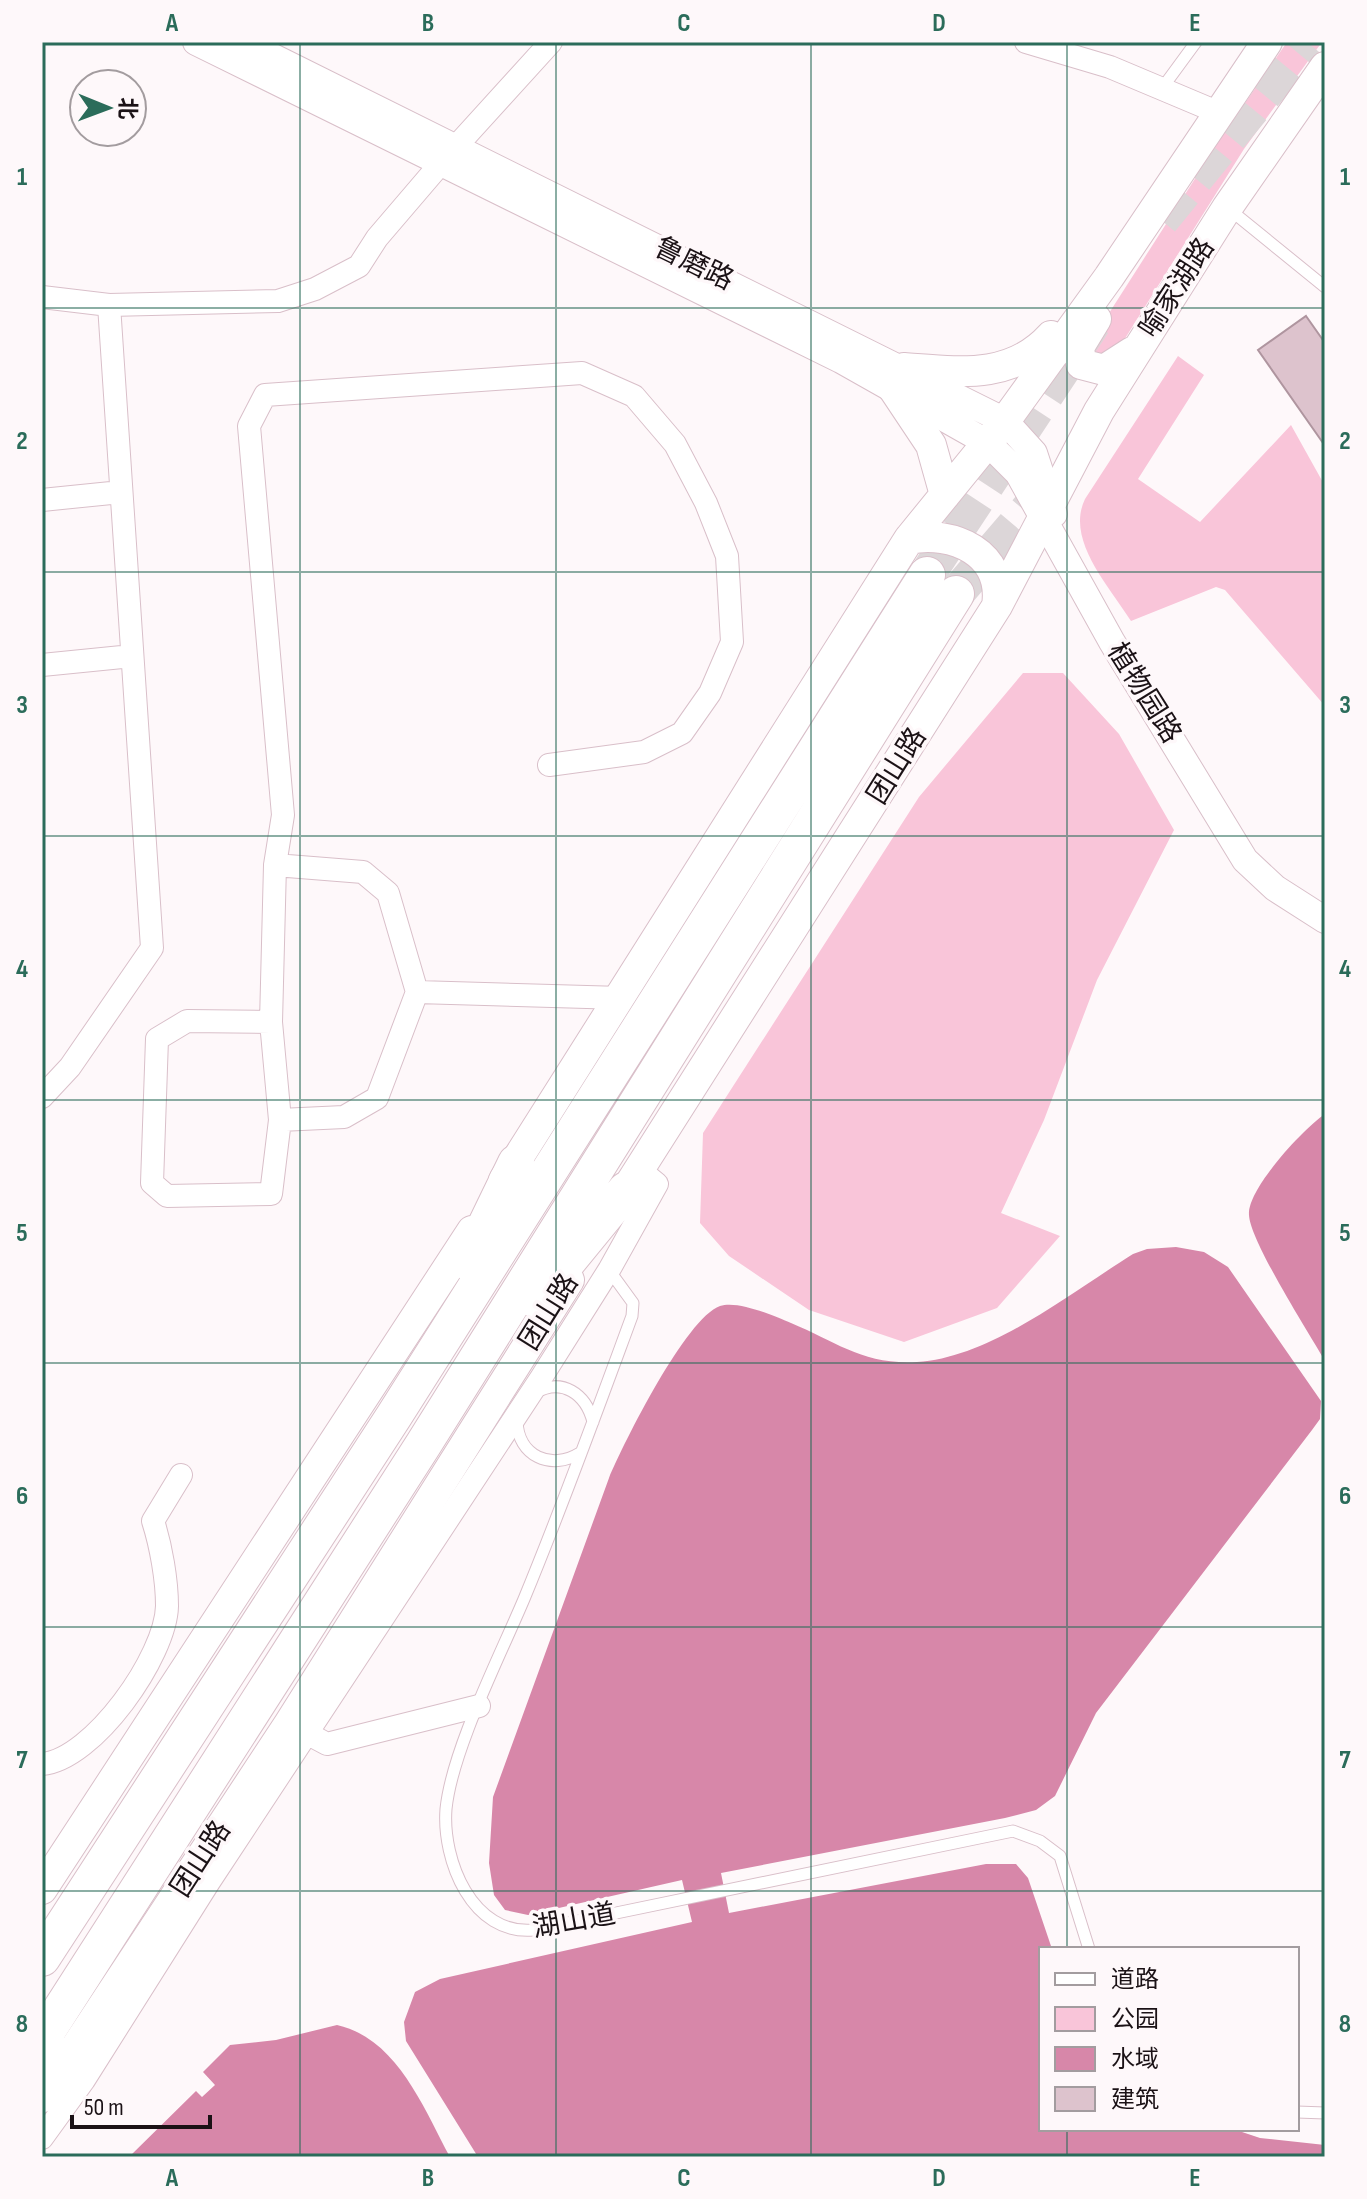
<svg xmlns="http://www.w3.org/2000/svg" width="1367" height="2199" viewBox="0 0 1367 2199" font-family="'Sofia Sans Condensed','Noto Sans SC',sans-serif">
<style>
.green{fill:#f9c5d9}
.water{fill:#d787a9}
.building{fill:#ddc3cd;stroke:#af959f;stroke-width:2}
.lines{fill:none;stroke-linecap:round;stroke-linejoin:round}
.trunk-tunnel{stroke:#dcd6d8;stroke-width:36;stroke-dasharray:36 18;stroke-linecap:butt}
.service-casing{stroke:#d9bfc9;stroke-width:13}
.minor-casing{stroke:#d9bfc9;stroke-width:24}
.tertiary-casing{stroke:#d9bfc9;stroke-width:28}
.secondary-casing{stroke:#d9bfc9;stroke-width:32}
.trunk-casing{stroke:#d9bfc9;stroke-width:38}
.service{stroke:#fff;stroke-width:11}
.minor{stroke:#fff;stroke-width:22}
.tertiary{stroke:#fff;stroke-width:26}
.secondary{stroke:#fff;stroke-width:30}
.trunk{stroke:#fff;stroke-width:36}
.grid{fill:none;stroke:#2b6c5a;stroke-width:2;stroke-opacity:0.55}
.labels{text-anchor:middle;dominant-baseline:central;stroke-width:7;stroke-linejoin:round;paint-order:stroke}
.street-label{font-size:28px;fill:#1b1216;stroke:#fef8fa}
.neatline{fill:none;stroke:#2b6c5a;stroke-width:3}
.grid-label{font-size:26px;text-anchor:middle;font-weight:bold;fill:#2b6c5a}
</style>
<rect width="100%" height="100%" fill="#fef8fa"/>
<path class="green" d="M1287 42H1322L1244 149 1114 356 1098 359 1088 346 1221 138Z
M1178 356 1204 375 1138 479 1200 522 1291 425 1325 486V706L1225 590 1216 587 1131 621C1110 587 1065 540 1085 499Z
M1023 673H1063L1119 734 1174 830 1097 980 1044 1120 1001 1213 1060 1236 997 1308 904 1342 809 1310 729 1256 700 1223 703 1133 919 797Z"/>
<path class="water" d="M1325 1114V1361C1309 1333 1250 1241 1249 1215 1247 1189 1304 1128 1325 1114Z
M1176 1247 1204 1252 1228 1267 1321 1401 1320 1419 1312 1430 1096 1713 1055 1796 1036 1810 1005 1818 721 1873 729 1913 986 1864H1016L1028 1878 1052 1949H1041V2129H1233L1260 2138 1325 2145V2157H478L406 2041 404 2022 415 1992 440 1979 692 1922 682 1880 528 1915 505 1910 494 1895 489 1863 493 1797 609 1478C624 1442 686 1318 720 1306 738 1300 774 1316 791 1323 837 1342 863 1365 917 1362 990 1358 1072 1292 1133 1254L1147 1249Z
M337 2025C397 2038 424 2109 450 2157H129L196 2091 202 2097 215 2085 203 2072 230 2045 276 2040Z"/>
<path class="building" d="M1306 316 1325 343 1323 443 1258 350Z"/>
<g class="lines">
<path class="trunk-tunnel" d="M1161 220 1307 42
M927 575 1093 323
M956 594 1056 477"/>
<defs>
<path id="service" d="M1163 87 1196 42
M1229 209 1325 287
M609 1270 633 1303 632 1316C597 1411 563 1505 524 1599 500 1656 452 1750 446 1809 442 1860 472 1936 534 1930L1013 1831 1040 1841 1060 1856 1089 1949
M535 1393C562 1377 586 1394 593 1422
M517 1421C518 1456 551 1471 580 1453
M1297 2112 1325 2113"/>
<path id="minor" d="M1026 42 1110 67 1217 112
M42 297 109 305 278 301 315 289 359 266 377 238 442 162 551 42
M42 500 121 492
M42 665 132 656
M275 865 283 815 249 426 265 395 582 373 634 396 675 444 706 503 727 556 732 642 710 693 682 733 644 752 549 765
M271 1022 275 865 363 872 388 893 417 992
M42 1097 70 1067 152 948 109 305
M280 1120 271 1022 187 1021 157 1039 152 1183 167 1196 271 1194 280 1120 344 1117 377 1098 417 992 622 998
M297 1728 327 1744 479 1706
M42 1764C93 1760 166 1656 167 1606 167 1580 161 1546 153 1521L181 1475
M42 2138 84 2080 209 1882 541 1378 609 1270 657 1184 640 1170"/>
<path id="tertiary" d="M196 42 841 360 988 443 1018 473 1112 642 1245 860 1275 888 1325 920
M243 42 1005 421 1034 453 1054 514"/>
<path id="secondary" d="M1096 319 1079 347 1081 364 1104 370 1132 352
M904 368C959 372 1011 380 1051 336
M893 388 931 445 945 495
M909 539C953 530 1005 553 997 606
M504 1180 909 539 1005 421 1109 277 1267 42
M614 1209 997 606 1099 411 1227 208 1325 67
M42 1889 472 1231
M43 2097 289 1724 569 1280"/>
<path id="trunk" d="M468 1262 516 1163
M536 1300 626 1190
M42 1958 394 1416 927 575
M46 2034 49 2091
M42 2039 423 1445 956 594"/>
</defs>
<use href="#service" class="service-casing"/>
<use href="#minor" class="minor-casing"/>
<use href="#tertiary" class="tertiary-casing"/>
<use href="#secondary" class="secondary-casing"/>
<use href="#trunk" class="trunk-casing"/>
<use href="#service" class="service"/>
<use href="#minor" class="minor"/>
<use href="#tertiary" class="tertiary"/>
<use href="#secondary" class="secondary"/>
<use href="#trunk" class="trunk"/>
</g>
<path class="grid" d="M300 42V2157M556 42V2157M811 42V2157M1067 42V1949M42 308H1325M42 572H1325M42 836H1325M42 1100H1325M42 1363H1325M42 1627H1325M42 1891H1325M1067 2129V2157"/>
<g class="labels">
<g class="street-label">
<text transform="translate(694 264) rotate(26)">鲁磨路</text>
<text transform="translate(1177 288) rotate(-57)">喻家湖路</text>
<text transform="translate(1144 693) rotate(58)">植物园路</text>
<text transform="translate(897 766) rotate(-58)">团山路</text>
<text transform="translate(549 1312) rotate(-58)">团山路</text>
<text transform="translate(201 1859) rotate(-57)">团山路</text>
<text transform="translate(574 1921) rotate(-10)">湖山道</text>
</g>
</g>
<rect width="1367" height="2199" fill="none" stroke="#fef8fa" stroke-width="88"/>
<rect x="1039" y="1947" width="260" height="184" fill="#fef8fa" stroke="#a39c9f" stroke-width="2"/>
<rect x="1055" y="1973" width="40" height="12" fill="#ffffff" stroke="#a39c9f" stroke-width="2"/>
<text x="1111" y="1987" font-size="24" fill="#1b1216">道路</text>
<rect x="1055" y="2007" width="40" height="24" fill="#f9c5d9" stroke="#a39c9f" stroke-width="2"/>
<text x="1111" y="2027" font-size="24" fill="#1b1216">公园</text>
<rect x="1055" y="2047" width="40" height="24" fill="#d787a9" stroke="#a39c9f" stroke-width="2"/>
<text x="1111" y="2067" font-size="24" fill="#1b1216">水域</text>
<rect x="1055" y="2087" width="40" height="24" fill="#ddc3cd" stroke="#a39c9f" stroke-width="2"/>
<text x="1111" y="2107" font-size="24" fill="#1b1216">建筑</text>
<g transform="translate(108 108) rotate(91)"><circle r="38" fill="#fef8fa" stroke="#a39c9f" stroke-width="2"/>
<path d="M0-6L14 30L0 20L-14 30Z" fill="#2b6c5a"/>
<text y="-12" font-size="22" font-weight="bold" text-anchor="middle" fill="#1b1216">北</text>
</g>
<path d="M72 2115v12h138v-12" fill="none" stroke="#1b1216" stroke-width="4"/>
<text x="84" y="2115" font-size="24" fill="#1b1216" stroke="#fef8fa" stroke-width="6" paint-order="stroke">50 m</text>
<rect x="44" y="44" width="1279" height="2111" class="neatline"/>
<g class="grid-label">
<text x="172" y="31">A</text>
<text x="428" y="31">B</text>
<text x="684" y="31">C</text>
<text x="939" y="31">D</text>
<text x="1195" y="31">E</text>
<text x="22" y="185">1</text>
<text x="1345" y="185">1</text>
<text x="22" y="449">2</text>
<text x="1345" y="449">2</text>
<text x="22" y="713">3</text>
<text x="1345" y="713">3</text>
<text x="22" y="977">4</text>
<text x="1345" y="977">4</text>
<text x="22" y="1241">5</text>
<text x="1345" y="1241">5</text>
<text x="22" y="1504">6</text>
<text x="1345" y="1504">6</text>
<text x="22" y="1768">7</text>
<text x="1345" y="1768">7</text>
<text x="22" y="2032">8</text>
<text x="1345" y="2032">8</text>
<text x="172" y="2186">A</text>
<text x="428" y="2186">B</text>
<text x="684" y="2186">C</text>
<text x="939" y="2186">D</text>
<text x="1195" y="2186">E</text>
</g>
</svg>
